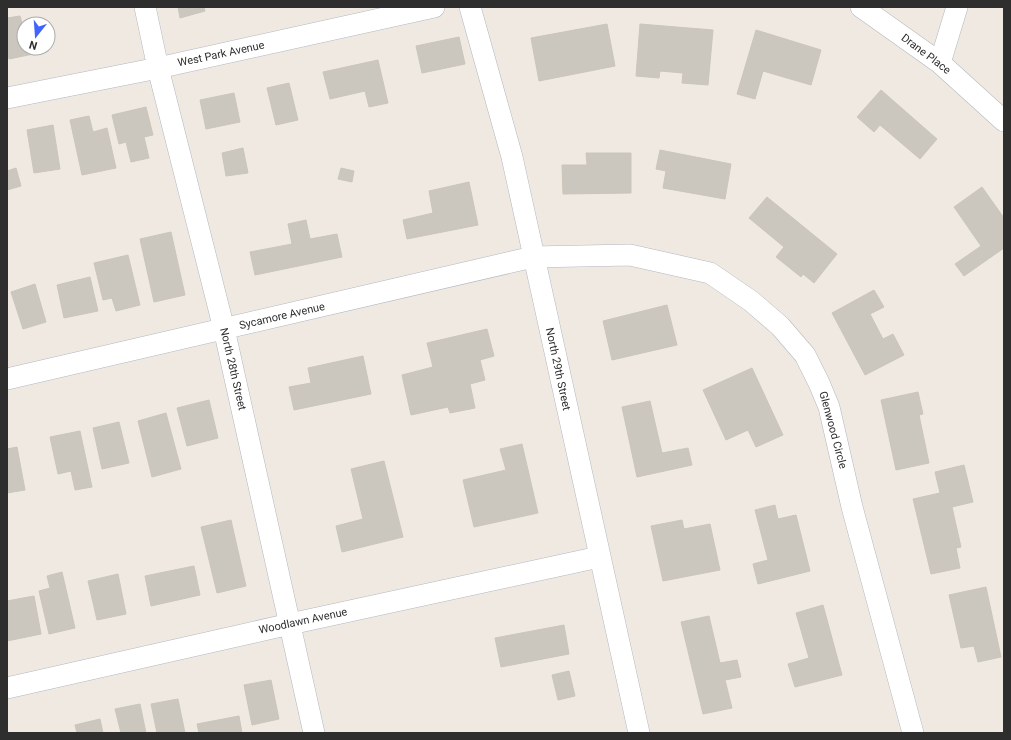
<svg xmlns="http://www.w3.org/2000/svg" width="1011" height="740" viewBox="0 0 1011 740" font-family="Roboto,sans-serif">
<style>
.building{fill:#cbc7bf;stroke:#cbc5ba}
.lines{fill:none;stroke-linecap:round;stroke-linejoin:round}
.minor-casing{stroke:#b4b7c1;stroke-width:22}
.minor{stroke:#fff;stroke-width:21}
.labels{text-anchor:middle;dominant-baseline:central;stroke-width:3;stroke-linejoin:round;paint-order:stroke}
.street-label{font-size:11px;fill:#2e2e2e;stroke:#fff}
</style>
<rect width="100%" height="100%" fill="#efe9e1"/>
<path class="building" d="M178 7H204L205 11 180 18Z
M20 16 22 23 41 19 42 24H24V48H47L48 51 9 59 7 49V18Z
M607 24 615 66 539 81 531 38Z
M640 24 713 30 708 85 682 83 683 73 660 71 659 78 636 76Z
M756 30 821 50 811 85 763 71 755 99 737 94Z
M459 37 465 64 422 73 416 46Z
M378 60 388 103 369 107 365 91 330 99 323 72Z
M289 83 298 120 276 125 267 88Z
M881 90 937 139 920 159 880 125 874 132 857 117Z
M234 93 240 122 206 129 200 100Z
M146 107 153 135 144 137 149 158 131 162 126 142 119 144 112 115Z
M89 116 93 132 107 128 116 168 82 175 70 120Z
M53 125 60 169 34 173 27 130Z
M243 148 248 173 226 176 222 153Z
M660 150 731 164 725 199 663 188 666 171 656 169Z
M586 153H631V193L563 194 562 165H587Z
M16 168 21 186 7 190V171Z
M341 168 354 171 352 182 338 179Z
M469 182 478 225 407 239 403 220 433 213 429 191Z
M982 187 1004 218V248L964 276 955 264 981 246 954 207Z
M767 197 837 254 814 283 803 274 801 277 776 257 784 247 749 218Z
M306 220 310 239 337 234 342 257 255 275 250 252 292 244 288 224Z
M171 232 185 295 154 302 140 239Z
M128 255 140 305 116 311 112 298 103 300 94 263Z
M90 277 98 311 64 318 57 285Z
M35 284 46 322 23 329 11 292Z
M874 290 884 307 870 314 883 339 893 334 904 355 865 375 832 313Z
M667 305 677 345 612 360 603 321Z
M487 329 494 356 480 360 485 380 470 384 475 408 450 413 448 407 411 415 402 375 433 367 427 343Z
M363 356 371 394 294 410 289 387 311 383 308 368Z
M752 368 783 435 756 447 748 430 726 440 703 390Z
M918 392 923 414 919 415 929 463 896 470 881 400Z
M209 400 218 438 187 446 177 408Z
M650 401 662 453 688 448 692 465 637 477 622 407Z
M166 413 181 469 152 477 138 421Z
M119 422 129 463 102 469 93 428Z
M80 431 92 487 75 490 71 471 58 474 50 437Z
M522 444 538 513 474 527 463 480 506 470 500 449Z
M17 447 25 490 7 493V449Z
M384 461 403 537 342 552 336 526 363 519 351 469Z
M964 465 973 502 952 507 961 547 956 548 960 568 931 574 913 499 940 493 935 472Z
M775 505 778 519 796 515 810 571 758 584 753 564 768 560 755 510Z
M231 520 246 586 217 593 201 527Z
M682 520 684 529 710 524 720 570 663 581 651 526Z
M194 566 200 595 151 606 145 576Z
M62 572 75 628 49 634 39 591 50 588 47 576Z
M118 574 126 614 97 620 88 581Z
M986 587 1001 657 978 662 974 646 961 648 949 595Z
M34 596 41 634 7 641V613L8 612 7 601Z
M823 605 842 675 795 687 788 664 809 658 796 613Z
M709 616 720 663 737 660 741 677 725 680 732 708 703 714 681 622Z
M564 625 569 654 501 667 495 638Z
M569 671 575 696 558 700 552 675Z
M271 680 279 719 252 725 244 685Z
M178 699 185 733H157L151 704Z
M140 704 146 733H121L115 709Z
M239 716 242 733H199L197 724Z
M100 719 103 733H77L75 725Z"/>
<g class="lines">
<defs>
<path id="minor" d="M145 7 158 68 224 329 314 733
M470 7 512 157 639 733
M861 7 940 63 1004 121
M940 63 957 7
M7 98 158 68 434 7
M7 379 533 257 630 255 710 273 751 301 780 326 805 355 819 383 829 407 852 507 913 733
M7 688 290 624 599 557"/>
</defs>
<use href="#minor" class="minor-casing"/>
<use href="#minor" class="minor"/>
</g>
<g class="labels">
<g class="street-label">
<text transform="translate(221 54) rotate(-12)">West Park Avenue</text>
<text transform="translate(926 54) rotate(37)">Drane Place</text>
<text transform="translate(282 316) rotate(-13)">Sycamore Avenue</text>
<text transform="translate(233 369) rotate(77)">North 28th Street</text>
<text transform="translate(558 369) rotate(78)">North 29th Street</text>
<text transform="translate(833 430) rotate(75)">Glenwood Circle</text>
<text transform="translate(303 621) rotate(-12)">Woodlawn Avenue</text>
</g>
</g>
<rect width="1011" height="740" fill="none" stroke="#2e2e2e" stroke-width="16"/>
<g transform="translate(36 36) rotate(197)"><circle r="19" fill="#ffffff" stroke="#ababab"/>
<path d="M0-3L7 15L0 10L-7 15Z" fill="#4264fb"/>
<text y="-6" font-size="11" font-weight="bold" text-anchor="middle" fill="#2e2e2e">N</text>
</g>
</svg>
